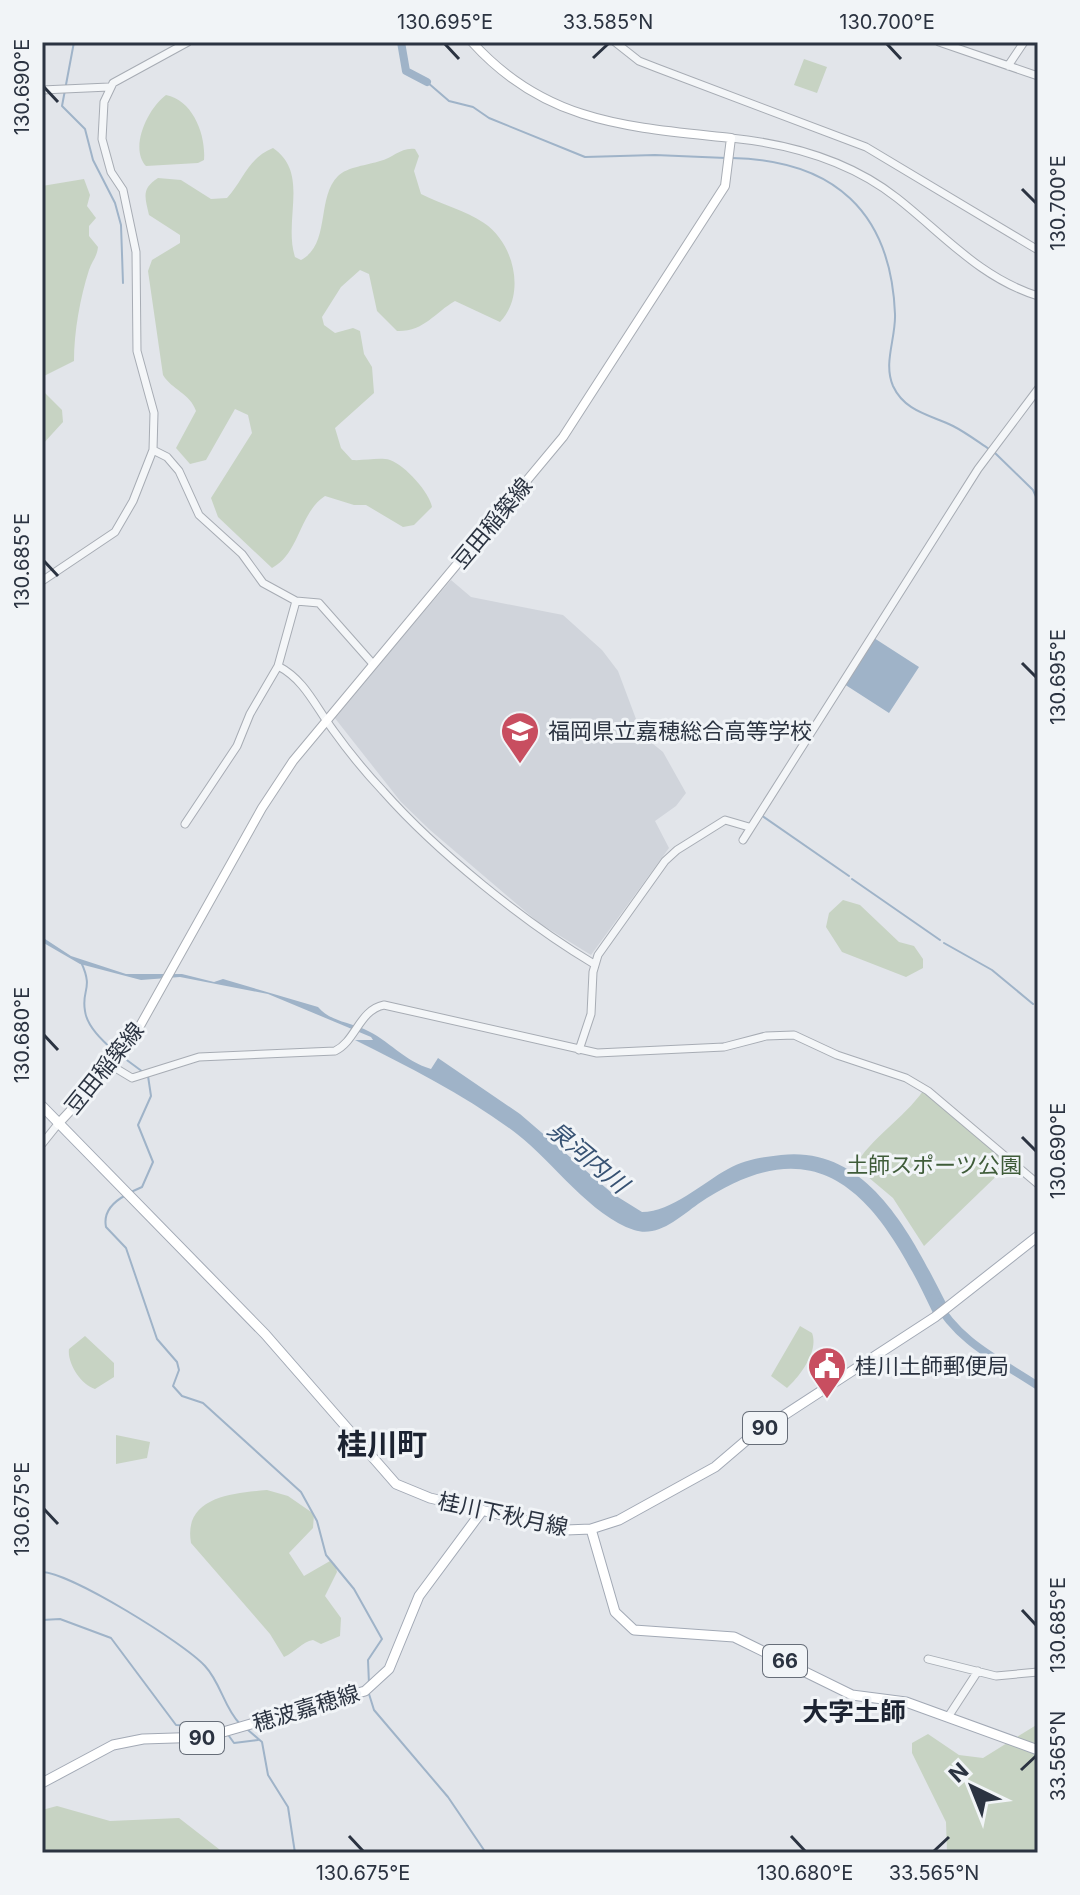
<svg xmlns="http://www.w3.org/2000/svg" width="1080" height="1895" viewBox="0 0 1080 1895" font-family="Inter,'Noto Sans JP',sans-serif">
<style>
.built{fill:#d0d4db}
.green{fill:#c7d3c3}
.water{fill:#9fb3c8}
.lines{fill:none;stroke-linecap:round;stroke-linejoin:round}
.stream{stroke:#9fb3c8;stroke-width:2}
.river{stroke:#9fb3c8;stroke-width:8}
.tertiary-casing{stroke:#a7acb4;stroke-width:9}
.secondary-casing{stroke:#a7acb4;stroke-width:10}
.primary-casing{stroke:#a2a9b5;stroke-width:11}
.tertiary{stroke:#f4f6f8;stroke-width:7}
.secondary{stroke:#fff;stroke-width:8}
.primary{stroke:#fff;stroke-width:9}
.ticks{fill:none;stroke:#2b3341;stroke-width:3}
.labels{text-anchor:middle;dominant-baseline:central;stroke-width:6;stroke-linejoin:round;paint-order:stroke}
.shield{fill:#f1f4f7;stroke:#666d78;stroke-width:2}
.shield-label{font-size:20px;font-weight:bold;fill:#2b3341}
.street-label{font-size:22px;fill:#2b3341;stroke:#f1f4f7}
.poi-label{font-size:22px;fill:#2b3341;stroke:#f1f4f7;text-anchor:start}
.park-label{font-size:22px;fill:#3f5c39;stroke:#f1f4f7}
.water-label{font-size:24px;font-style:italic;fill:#375273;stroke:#f1f4f7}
.quarter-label{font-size:26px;font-weight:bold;fill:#1d2432;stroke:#f1f4f7}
.district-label{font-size:30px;font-weight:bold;fill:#1d2432;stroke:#f1f4f7}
.neatline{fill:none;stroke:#2b3341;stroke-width:3}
.ticks-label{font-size:20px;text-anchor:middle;fill:#2b3341}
</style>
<rect width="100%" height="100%" fill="#e2e5ea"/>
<path class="built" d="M451 580 471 597 563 615 602 650 618 671 642 735 663 752 686 793 676 806 655 821 669 848 591 955 539 923 430 830 401 802 334 717Z"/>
<path class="green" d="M804 59 827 67 817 93 794 85Z
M166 95C193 100 206 135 204 160L198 163 146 166C129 148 148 108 166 95Z
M273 148C310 173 283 220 295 257L301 260C331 244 316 198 338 176 347 167 368 165 380 161 393 158 401 147 415 149L419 156 414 171 421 194C442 205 465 210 484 223 515 244 526 295 500 322L455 301C434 313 424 332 397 331L377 311 369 274 360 270 341 287 322 317 324 325 335 333 353 328 360 331 364 354 372 367 374 393 335 428 341 448 352 460C364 461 379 457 390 460 405 465 430 493 432 507L414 525 403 527 366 505H354L325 496C299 513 300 553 272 568L218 517 211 498 252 433 248 415 235 409 206 460 190 464 176 448 196 411C190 393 172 390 163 375L148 271 152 260 180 243V235L149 215C145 197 141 189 158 178L181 180 211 199 227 198C244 179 248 158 273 148Z
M84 179 90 195 87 206 96 218 89 226V236L98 247C97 257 92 261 89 270 80 298 74 332 74 361L42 377V186Z
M42 390 62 410 63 422 42 445Z
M843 900 860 905 899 942 914 946 923 959V968L906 977 842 952 826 927 829 913Z
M923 1091 1011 1162 924 1246 893 1198 855 1166C870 1139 904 1118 923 1091Z
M800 1326 812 1333C819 1351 800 1376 787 1388L771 1376Z
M85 1336 114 1363V1377L95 1389C81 1385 67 1363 69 1349Z
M116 1435 150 1442 147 1458 116 1464Z
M267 1490 288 1496 314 1514 313 1528 289 1553 304 1576 330 1561 335 1564 337 1572 325 1596 341 1618 340 1636 321 1644 313 1640C302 1642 295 1652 284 1657L270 1634 191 1543C183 1497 232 1493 267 1490Z
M1038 1724V1853H947L946 1822 912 1753V1743L928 1734 959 1755 983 1758Z
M57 1806 110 1821 179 1818 224 1853H42V1810Z"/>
<path class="water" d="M874 638 919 667 889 713 844 684Z
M42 937 71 956 126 974H182L214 982 223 979 318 1007C330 1021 348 1022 364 1029 389 1040 404 1061 431 1069L438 1058 520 1114 613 1194 642 1212C672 1212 702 1183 728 1169 744 1160 762 1157 781 1155 869 1145 912 1237 946 1303L933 1313C881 1203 824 1118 698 1204 680 1217 658 1238 634 1230 591 1216 553 1162 517 1134 467 1096 411 1068 355 1040H373L371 1037 268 994 180 977 141 980 80 964 42 942Z"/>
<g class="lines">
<path class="stream" d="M74 42 62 106 85 129 93 160 115 203 121 225 123 283
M427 82 449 101 473 107 489 118 585 157 655 155 726 158
M732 158C834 160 891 212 895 314 896 338 883 363 893 386 905 412 931 415 953 426 965 432 977 441 989 449
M994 452 1033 490 1038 501
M761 815 849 876
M852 879 940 940
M944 943 992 970 1033 1004
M81 962C94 990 81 989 85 1011 87 1027 104 1042 115 1052
M1036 1006 1038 1007
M124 1058 143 1072
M131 1192 142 1187 153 1162 138 1125 151 1096 148 1076
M126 1195C113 1202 103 1212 106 1227L126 1248 157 1339 177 1362 179 1370 173 1386 182 1396 203 1403 301 1492 317 1521 326 1555 354 1589 382 1639 368 1660 369 1684
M42 1572C71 1573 184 1643 205 1666 221 1683 224 1708 240 1724
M42 1620 60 1619 111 1638 176 1725 223 1727
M369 1694 374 1710 448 1797 486 1853
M248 1730 262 1742 268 1775 288 1807 295 1853
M229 1736 234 1743 258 1740"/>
<path class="river" d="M401 42 406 71 427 82
M934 1298C958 1342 997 1359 1038 1386"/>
<defs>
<path id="tertiary" d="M615 42 639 61 657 68 866 147 1038 250
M939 42 1038 76
M1008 66 1024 42
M42 90 109 87
M731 138C790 144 850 161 897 198 943 234 980 278 1038 296
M153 450 167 457 179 471 199 515 242 554 263 583 296 601 319 603 373 664
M42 581 115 532 133 501 153 450 154 413 137 351 136 252 123 190 111 172 102 139 104 102 113 83 188 42
M278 666C305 680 315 706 333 730 348 751 365 772 383 791 436 851 525 923 594 964
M185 824 237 746 250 714 278 666 296 601
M743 840 978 469 1038 389
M579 1050 591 1014 593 972 598 955 665 861 677 850 725 820 749 827
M112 1066 132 1078 199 1057 335 1051C356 1041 359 1010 384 1005L597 1053 724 1047 766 1036 794 1035 837 1055 906 1078 928 1091 1038 1184
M42 1144 58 1124
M928 1659 996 1676 1038 1672
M948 1717 978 1671"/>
<path id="secondary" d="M58 1124 112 1066 136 1033 262 808 293 761 563 437 725 186 731 138C630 127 546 124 472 42"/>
<path id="primary" d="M42 1106 265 1334 396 1484 430 1498 566 1530 591 1529 619 1520 715 1467 749 1438 935 1317 1038 1236
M591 1529 615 1612 634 1630 734 1637 852 1695 906 1702 1038 1750
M42 1783 113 1745 143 1739 206 1737 365 1691 389 1669 419 1596 482 1511"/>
</defs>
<use href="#tertiary" class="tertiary-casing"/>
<use href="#secondary" class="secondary-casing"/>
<use href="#primary" class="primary-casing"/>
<use href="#tertiary" class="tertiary"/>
<use href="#secondary" class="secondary"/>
<use href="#primary" class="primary"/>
</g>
<path class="ticks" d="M445 44 459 59M887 44 901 59M593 58 608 44M44 87 58 102M1022 189 1036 203M44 561 58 576M1022 663 1036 677M44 1035 58 1050M1022 1137 1036 1151M44 1509 58 1524M1022 1610 1036 1625M1021 1770 1036 1756M349 1836 363 1851M791 1836 805 1851M934 1851 949 1837"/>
<defs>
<symbol id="school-pin" viewBox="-11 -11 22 30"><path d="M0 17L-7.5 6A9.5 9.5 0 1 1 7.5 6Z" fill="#c84e60" stroke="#f1f4f7"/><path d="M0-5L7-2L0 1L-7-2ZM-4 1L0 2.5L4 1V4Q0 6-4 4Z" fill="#fff"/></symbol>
<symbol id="civic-pin" viewBox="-11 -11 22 30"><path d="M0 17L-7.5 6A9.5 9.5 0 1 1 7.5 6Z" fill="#c84e60" stroke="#f1f4f7"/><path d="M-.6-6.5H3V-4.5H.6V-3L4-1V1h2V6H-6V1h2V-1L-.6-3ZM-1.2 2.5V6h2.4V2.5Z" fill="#fff"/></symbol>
</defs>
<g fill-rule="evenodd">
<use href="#school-pin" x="498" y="709" width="44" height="60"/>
<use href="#civic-pin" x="805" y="1344" width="44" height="60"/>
</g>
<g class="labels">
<g class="shield">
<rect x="743" y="1412" width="44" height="32" rx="6"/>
<rect x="763" y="1645" width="44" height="32" rx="6"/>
<rect x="180" y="1722" width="44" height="32" rx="6"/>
</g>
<g class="shield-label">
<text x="765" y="1428">90</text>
<text x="785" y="1661">66</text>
<text x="202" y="1738">90</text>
</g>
<g class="street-label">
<text transform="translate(492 523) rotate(-50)">豆田稲築線</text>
<text transform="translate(104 1068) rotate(-51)">豆田稲築線</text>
<text transform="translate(503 1514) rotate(12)">桂川下秋月線</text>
<text transform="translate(306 1708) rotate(-17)">穂波嘉穂線</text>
</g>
<g class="poi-label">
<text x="548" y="731">福岡県立嘉穂総合高等学校</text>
<text x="855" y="1366">桂川土師郵便局</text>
</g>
<g class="park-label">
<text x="934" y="1165">土師スポーツ公園</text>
</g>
<g class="water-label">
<text transform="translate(588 1157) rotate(40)">泉河内川</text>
</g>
<g class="quarter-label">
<text x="854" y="1711">大字土師</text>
</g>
<g class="district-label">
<text x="382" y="1444">桂川町</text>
</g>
</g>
<rect width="1080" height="1895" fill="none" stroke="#f1f4f7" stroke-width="88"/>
<g transform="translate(972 1787) rotate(317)" stroke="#f1f4f7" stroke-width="6" paint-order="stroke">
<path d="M0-6L14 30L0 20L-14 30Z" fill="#2b3341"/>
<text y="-12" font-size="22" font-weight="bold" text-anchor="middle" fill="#2b3341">N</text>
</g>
<rect x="44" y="44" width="992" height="1807" class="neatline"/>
<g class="ticks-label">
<text x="445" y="29">130.695°E</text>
<text x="608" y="29">33.585°N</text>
<text x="887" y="29">130.700°E</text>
<text transform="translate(22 87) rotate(-90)" y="7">130.690°E</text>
<text transform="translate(1058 203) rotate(-90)" y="7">130.700°E</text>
<text transform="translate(22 561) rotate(-90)" y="7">130.685°E</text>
<text transform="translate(1058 677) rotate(-90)" y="7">130.695°E</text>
<text transform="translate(22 1035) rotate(-90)" y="7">130.680°E</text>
<text transform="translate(1058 1151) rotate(-90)" y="7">130.690°E</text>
<text transform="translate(22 1509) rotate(-90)" y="7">130.675°E</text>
<text transform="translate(1058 1625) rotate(-90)" y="7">130.685°E</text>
<text transform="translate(1058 1756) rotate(-90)" y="7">33.565°N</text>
<text x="363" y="1880">130.675°E</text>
<text x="805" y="1880">130.680°E</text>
<text x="934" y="1880">33.565°N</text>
</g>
</svg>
